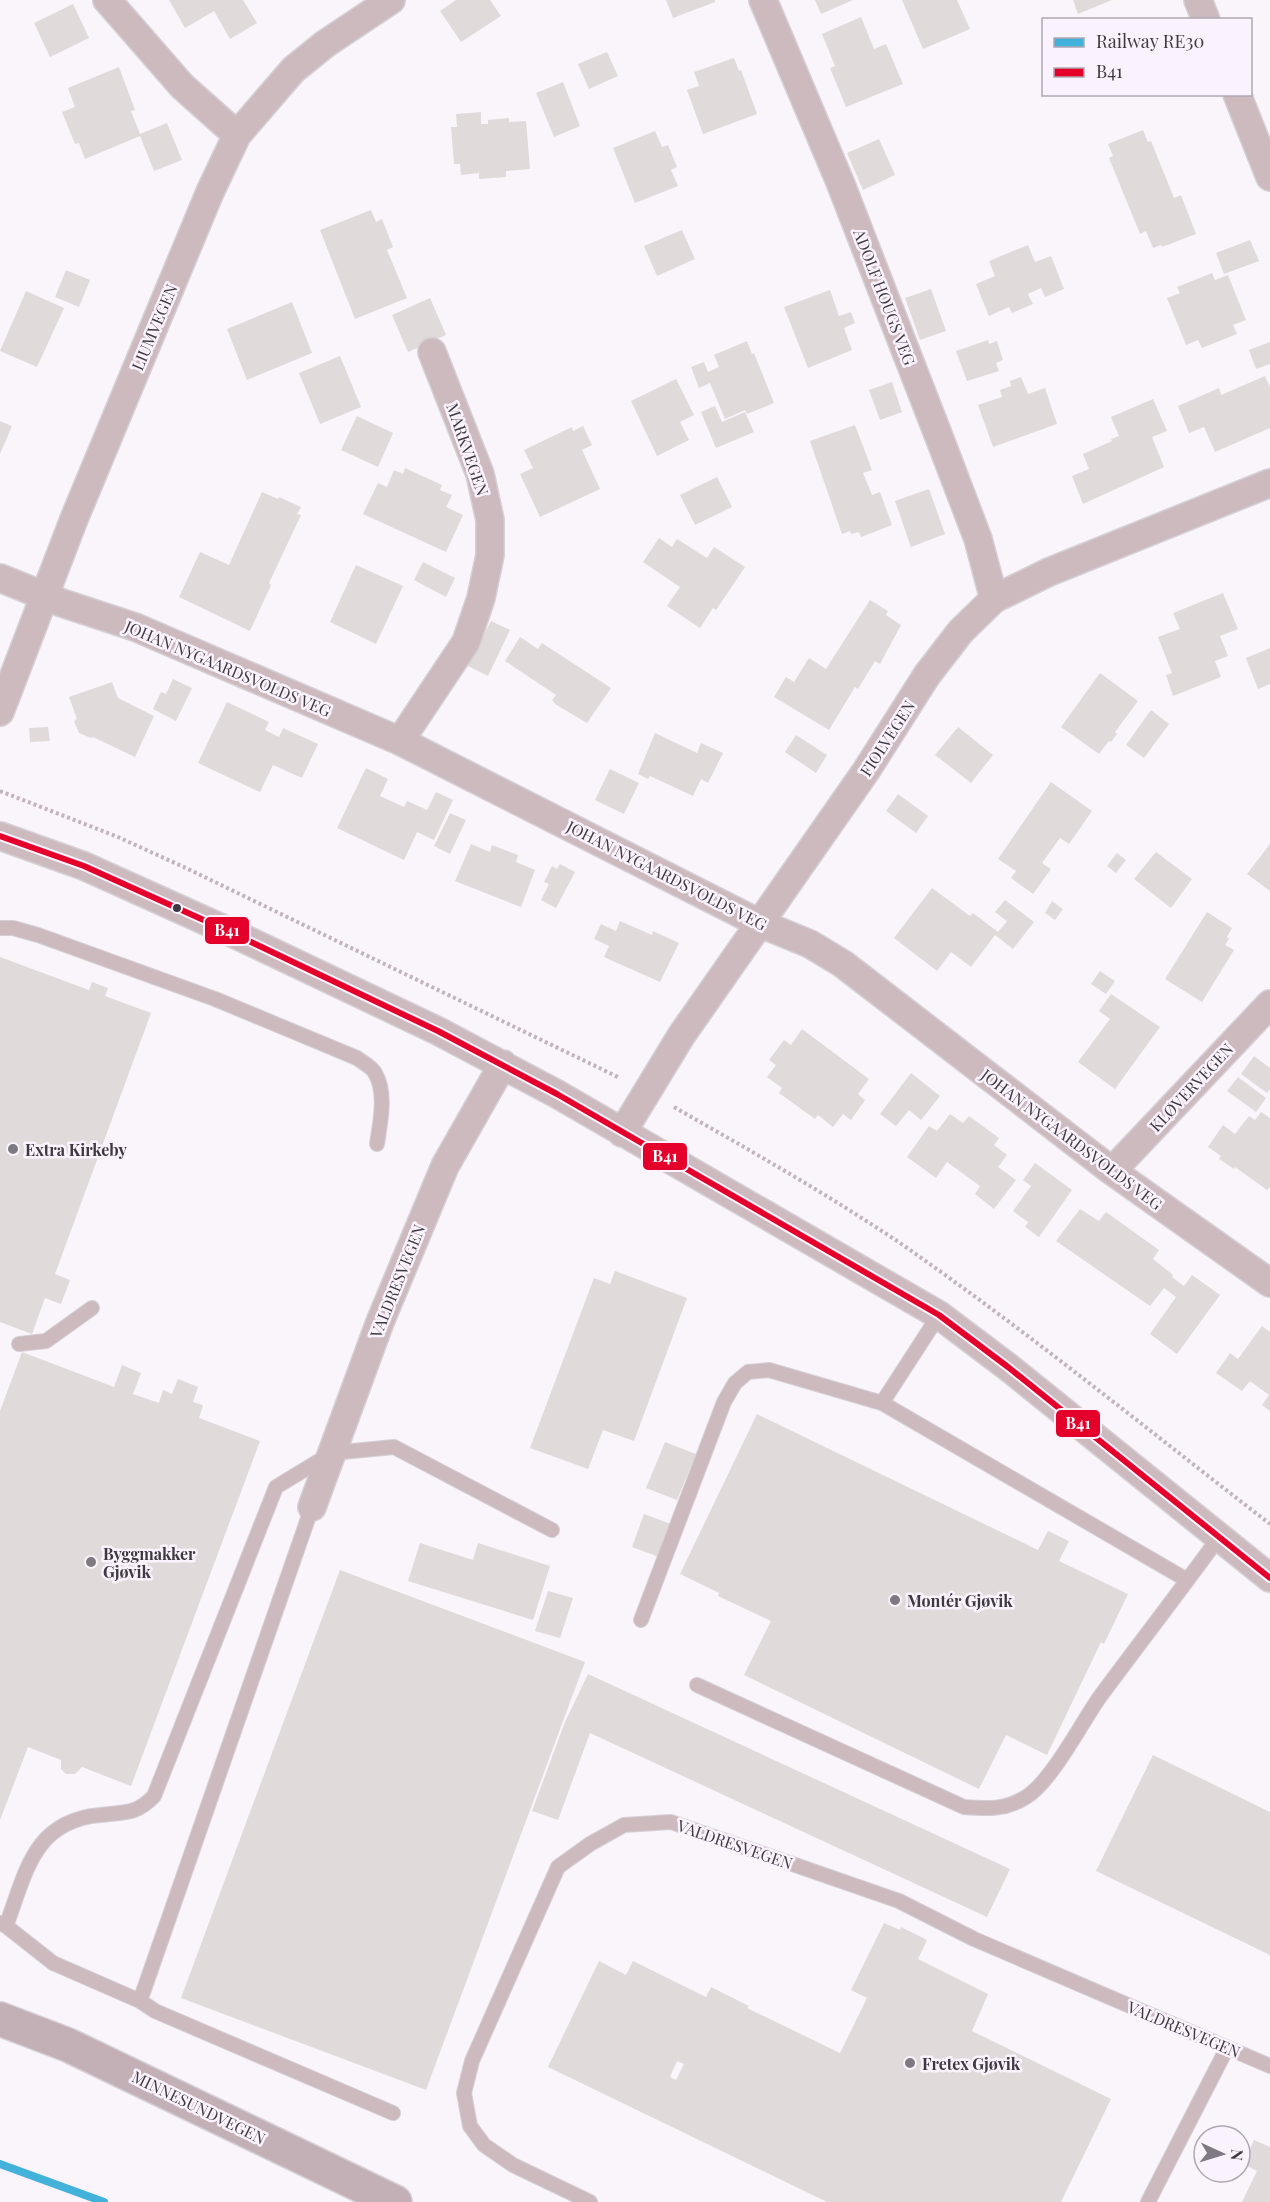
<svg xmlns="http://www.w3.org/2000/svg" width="1270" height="2202" viewBox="0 0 1270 2202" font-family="'Playfair Display',serif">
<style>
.building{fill:#e0dada;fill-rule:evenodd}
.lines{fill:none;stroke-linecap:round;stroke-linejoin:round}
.lane-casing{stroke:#d4d0d5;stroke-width:16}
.street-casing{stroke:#d4d0d5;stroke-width:30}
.primary-casing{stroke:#d4d0d5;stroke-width:36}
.path{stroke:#c1b4ba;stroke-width:4;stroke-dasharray:3 3;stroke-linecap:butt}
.lane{stroke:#ccbabf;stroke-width:14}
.street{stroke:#ccbabf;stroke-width:27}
.primary{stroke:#c3afb6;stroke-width:33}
.bus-1-casing{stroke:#faf3fd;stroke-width:10}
.bus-1{stroke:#e4002b;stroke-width:6}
.rail-1-casing{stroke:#faf3fd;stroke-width:12}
.rail-1{stroke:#43b2da;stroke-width:8}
.bus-dot{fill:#3e3841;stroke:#faf3fd;stroke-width:2}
.poi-dot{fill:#7f7a82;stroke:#faf3fd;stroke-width:2}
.labels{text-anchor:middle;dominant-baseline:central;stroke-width:5;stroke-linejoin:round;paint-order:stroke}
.street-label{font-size:16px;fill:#3e3841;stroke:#faf3fd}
.poi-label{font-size:16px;font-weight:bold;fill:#3e3841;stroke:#faf3fd;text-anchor:start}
.line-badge{stroke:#faf3fd;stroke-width:2}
.badge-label{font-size:16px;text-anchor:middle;font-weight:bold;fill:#fff}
</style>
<rect width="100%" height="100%" fill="#f9f5fb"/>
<path class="building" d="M169 0H243L257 23 230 39 214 11 185 28Z
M456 0H490L501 16 461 42 440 11Z
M666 0H715V2L673 18Z
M815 0H853L821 14Z
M902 0H957L970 29 923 49Z
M1073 0H1112L1078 14Z
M73 4 89 38 50 57 34 23Z
M861 17 874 49 886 44 903 84 846 107 830 68 835 66 822 34Z
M607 52 618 76 589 89 578 64Z
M734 58 739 71 741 70 757 114 703 134 687 90 699 86 694 72Z
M119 67 135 110 131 111 140 134 167 123 182 160 154 171 140 136 85 159 79 143 75 144 62 112 75 107 68 88Z
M563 82 580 126 554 137 536 93Z
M481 112V124H488V120L509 118V122L526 121 530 169 506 171V177L479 179V173L461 175 460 164H454L451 127H457L456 114Z
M1143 130 1148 142 1151 141 1174 198 1181 195 1196 234 1162 247 1161 245 1153 248 1146 231 1140 234 1109 158 1113 156 1108 144Z
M655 131 662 147 668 145 677 167 671 170 678 186 635 203 613 148Z
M879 139 895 175 863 190 847 153Z
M371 210 376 222 382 219 393 247 387 250 407 298 355 319 320 230Z
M682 230 695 259 657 276 644 246Z
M1250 240 1259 261 1224 274 1216 253Z
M1028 245 1035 262 1051 256 1064 289 1045 297 1041 288 1028 294 1033 304 1012 313 1009 307 989 316 976 284 995 276 989 261Z
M66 270 90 280 79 307 55 297Z
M1212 273 1215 280 1228 275 1246 320 1233 325 1237 334 1202 348 1198 340 1186 345 1167 298 1180 293 1177 287Z
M931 289 946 331 920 340 905 298Z
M830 290 839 316 851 312 855 323 844 328 852 350 808 368 784 307Z
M26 291 64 308 37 367 0 351Z
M430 298 446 335 408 352 392 315Z
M292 302 312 353 247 380 227 329Z
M988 340 989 344 997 341 1003 360 996 363 999 371 967 381 956 351Z
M747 341 752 354 754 353 774 403 747 414 745 410 725 419 710 383 699 388 691 367 704 362 708 372 719 367 714 355Z
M1270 342V364L1256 369 1249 350Z
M340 356 361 407 320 424 299 373Z
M1265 376 1270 387V428L1215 452 1204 427 1189 433 1178 406 1219 388 1221 395Z
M1021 377 1028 394 1045 388 1057 424 993 447 978 405 1002 397 1000 390 1011 386 1010 381Z
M676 379 694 415 680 422 689 440 657 456 631 401Z
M892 382 902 412 880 420 869 390Z
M1153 399 1167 431 1152 437 1164 467 1083 504 1072 476 1089 469 1083 454 1112 441 1111 439 1119 436 1111 417Z
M715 406 722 422 745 412 754 432 716 448 701 412Z
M357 416 393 433 378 467 341 450Z
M0 421 12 426 0 454Z
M855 425 872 470 863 473 872 495 880 492 892 525 861 537 859 532 851 534 850 531 842 534 810 441Z
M583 426 592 445 582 450 600 489 540 517 520 474 533 468 524 450 572 427 573 431Z
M405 468 442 485 440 490 452 495 446 507 463 515 446 552 363 514 378 483 387 487 394 470 403 474Z
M717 477 732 507 695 525 680 495Z
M929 489 945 534 911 547 895 501Z
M262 492 278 499 279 497 301 507 297 514 301 515 269 583 271 585 250 631 179 597 200 552 229 565Z
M659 538 672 547 677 539 707 558 714 547 745 567 716 610 713 608 700 628 667 606 680 587 643 562Z
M423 562 455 578 446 597 414 580Z
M356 565 403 586 376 644 330 622Z
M1223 593 1238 629 1220 636 1228 656 1215 661 1221 677 1173 696 1166 675 1172 673 1158 637 1180 629 1173 613Z
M870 600 888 611 886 615 901 625 880 664 875 661 858 689 855 687 829 730 774 697 786 677 794 682 809 658 826 669Z
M491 621 510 630 488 676 468 666Z
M520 637 538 649 542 643 611 688 587 723 555 704 552 700 556 695 505 661Z
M1270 648V684L1258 689 1246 658Z
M1100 673 1138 701 1115 732 1117 734 1111 742 1109 741 1099 754 1061 727Z
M173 679 192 688 176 721 153 709 161 692 166 694Z
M112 682 118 698 154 716 135 757 93 737 91 738 79 733 74 721 77 719 69 697Z
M227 702 269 722 265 730 279 737 283 728 318 744 302 778 273 765 260 792 198 763Z
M1151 710 1169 724 1144 758 1126 745Z
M48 727 50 741 30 742 29 728Z
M958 727 993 755 971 783 935 755Z
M655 733 697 753 701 743 723 753 708 783 701 779 693 796 650 776 648 779 638 774Z
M796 735 827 755 816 773 785 752Z
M366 768 388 779 380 796 404 807 407 801 427 810 436 792 453 800 434 840 417 832 404 860 337 828Z
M610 769 639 783 624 814 595 800Z
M1051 782 1092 811 1069 844 1060 838 1042 863 1051 869 1033 894 1011 878 1016 871 998 859Z
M898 794 928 816 916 833 886 811Z
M450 813 466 820 450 854 434 846Z
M471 844 490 852 492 845 518 855 516 862 535 870 521 907 455 881Z
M1270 844V891L1247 874Z
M1156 852 1192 879 1171 908 1134 879Z
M1117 853 1126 860 1116 873 1107 866Z
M560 864 575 872 556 908 541 900 549 884 544 882 552 866 557 869Z
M932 888 970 916 973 913 998 932 1007 921 995 912 1005 900 1034 922 1013 949 995 935 971 967 951 952 937 971 894 938Z
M1052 901 1063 909 1055 920 1045 913Z
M1207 912 1232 928 1227 937 1229 939 1225 945 1234 950 1202 1002 1165 979Z
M620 921 652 935 653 931 679 943 660 982 604 957 609 946 594 939 601 924 616 931Z
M0 957 89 990 92 982 108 988 105 996 151 1013 55 1274 70 1280 61 1304 45 1298 32 1334 0 1322Z
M1100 971 1115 981 1106 994 1091 984Z
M1111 994 1160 1027 1115 1089 1078 1062 1110 1019 1099 1011Z
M802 1029 869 1079 858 1094 865 1100 851 1120 843 1114 833 1127 818 1115 815 1119 779 1093 782 1088 767 1077 776 1065 769 1060 784 1040 791 1045Z
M1254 1056 1270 1068V1089L1267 1093 1241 1074Z
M911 1073 940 1096 921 1120 909 1110 896 1126 880 1114Z
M1238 1077 1266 1098 1256 1112 1227 1091Z
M1261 1112 1270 1118V1187L1267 1190 1235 1167 1234 1169 1219 1159 1221 1156 1208 1147 1223 1125 1235 1134 1249 1116 1255 1120Z
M950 1114 963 1123 969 1116 999 1138 994 1145 1007 1155 998 1167 1016 1180 994 1209 975 1194 980 1186 947 1162 936 1178 907 1157 929 1126 937 1131Z
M1035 1163 1072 1190 1039 1237 1025 1227 1028 1222 1013 1211 1031 1186 1023 1180Z
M1080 1209 1099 1221 1106 1212 1159 1250 1153 1259 1173 1275 1172 1277 1184 1286 1192 1275 1220 1295 1177 1354 1150 1334 1176 1297 1164 1288 1150 1306 1056 1241Z
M615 1271 687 1298 634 1441 603 1430 588 1469 530 1448 594 1278 610 1284Z
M1262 1326 1270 1332V1411L1262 1405 1269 1395 1250 1381 1242 1391 1216 1373 1230 1353 1238 1359Z
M22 1352 114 1387 122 1365 141 1373 133 1394 159 1403 163 1390 172 1394 178 1379 198 1387 193 1402 203 1405 199 1418 260 1441 131 1786 82 1767 75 1774H66L61 1769V1760L28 1747 0 1820V1411Z
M757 1414 1038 1550 1048 1531 1069 1541 1059 1561 1128 1594 1104 1644 1101 1642 1047 1755 1006 1735 979 1789 744 1675 771 1621 718 1596 719 1593 680 1574Z
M665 1442 696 1454 677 1500 646 1488Z
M644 1514 671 1524 659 1557 632 1547Z
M420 1543 473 1560 478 1543 550 1566 533 1620 408 1581Z
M340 1570 585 1662 426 2090 181 1998Z
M548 1591 573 1598 560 1638 535 1631Z
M588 1674 1010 1869 987 1917 590 1733 558 1820 532 1811 565 1722Z
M1153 1755 1270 1812V1955L1096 1871Z
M884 1923 900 1930 901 1927 927 1940 918 1959 988 1994 972 2031 1111 2099 1061 2202H827L548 2067 599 1961 626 1975 633 1961 706 1997 711 1987 749 2006 747 2008 840 2053 867 1998 851 1990ZM677 2061 684 2064 676 2080 670 2077Z
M1254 2140 1270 2147V2202H1242L1257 2171 1243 2164Z"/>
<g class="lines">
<defs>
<path id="lane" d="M0 928H13L38 935 215 999 357 1058C362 1062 372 1067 375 1073 387 1093 380 1123 377 1144
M19 1344 46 1341 92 1308
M882 1403 939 1315
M312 1507 140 2001 155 2011 393 2113
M641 1620 724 1402 735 1383 748 1372 769 1370 882 1403 1187 1580
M697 1685 964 1807C987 1809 1006 1810 1026 1797 1051 1782 1081 1724 1099 1698 1139 1644 1180 1591 1220 1536
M0 1923 6 1926 53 1963 140 2001
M6 1926C26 1873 33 1821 100 1815 124 1812 136 1815 154 1796L276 1487 332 1453 394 1447 552 1530
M590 2202 513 2165 484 2145 470 2126 464 2093 472 2061 558 1867 590 1844 624 1825 671 1822 899 1901 974 1939 1270 2066
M1148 2202 1227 2048"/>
<path id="street" d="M107 0 182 86 237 135
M763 0 840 182 941 442 978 539 994 599
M1198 0 1206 20
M1237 94 1270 177
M0 578 62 603 135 627 400 741 759 923 810 944 843 964 1112 1171 1270 1283
M0 712 74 519 210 192 237 135 293 70 325 44 391 0
M400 741 466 642 481 598 490 555V520L480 474 432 352
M0 836 84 866 228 931 438 1031 557 1094 939 1315 1008 1367 1270 1578
M622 1133 681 1036 866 771 927 675 961 631 994 599 1049 572 1270 483
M1112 1171 1270 1004
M312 1507 380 1322 445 1166 503 1064"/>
<path id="primary" d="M0 2019 68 2045 395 2202"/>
</defs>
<use href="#lane" class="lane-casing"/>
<use href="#street" class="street-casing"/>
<use href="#primary" class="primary-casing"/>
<path class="path" d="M0 791 118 837 188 869 620 1078
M674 1107C751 1151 827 1194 900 1243 1027 1331 1148 1430 1270 1524"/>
<use href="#lane" class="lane"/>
<use href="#street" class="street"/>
<use href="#primary" class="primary"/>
<defs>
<path id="bus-1" d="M0 836 84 866 228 931 438 1031 557 1094 939 1315 1008 1367 1270 1578"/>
</defs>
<use href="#bus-1" class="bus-1-casing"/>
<use href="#bus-1" class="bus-1"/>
<defs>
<path id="rail-1" d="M0 2164 104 2202"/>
</defs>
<use href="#rail-1" class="rail-1-casing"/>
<use href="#rail-1" class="rail-1"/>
</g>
<circle class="bus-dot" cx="177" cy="908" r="5"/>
<g class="poi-dot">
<circle cx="13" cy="1149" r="6"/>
<circle cx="91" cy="1562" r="6"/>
<circle cx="895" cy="1600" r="6"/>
<circle cx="910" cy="2063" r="6"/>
</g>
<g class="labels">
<g class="street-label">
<text transform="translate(885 297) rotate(69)">ADOLF HOUGS VEG</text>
<text transform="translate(154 327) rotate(-67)">LIUMVEGEN</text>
<text transform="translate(468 449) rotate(71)">MARKVEGEN</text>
<text transform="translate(228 668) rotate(23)">JOHAN NYGAARDSVOLDS VEG</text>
<text transform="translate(887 738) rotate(-57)">FIOLVEGEN</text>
<text transform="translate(667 875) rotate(27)">JOHAN NYGAARDSVOLDS VEG</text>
<text transform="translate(1191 1087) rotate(-47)">KLØVERVEGEN</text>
<text transform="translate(1072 1139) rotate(37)">JOHAN NYGAARDSVOLDS VEG</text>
<text transform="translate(397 1281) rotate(-68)">VALDRESVEGEN</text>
<text transform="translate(735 1844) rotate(19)">VALDRESVEGEN</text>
<text transform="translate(1184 2029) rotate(23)">VALDRESVEGEN</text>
<text transform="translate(199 2107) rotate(26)">MINNESUNDVEGEN</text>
</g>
<g class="poi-label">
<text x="25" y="1149">Extra Kirkeby</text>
<text x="103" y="1553">Byggmakker<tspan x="103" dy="18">Gjøvik</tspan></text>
<text x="907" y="1600">Montér Gjøvik</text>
<text x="922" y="2063">Fretex Gjøvik</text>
</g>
</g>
<g class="line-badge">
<rect x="204" y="916" width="46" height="29" rx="6" fill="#e4002b"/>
<rect x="642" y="1142" width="46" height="29" rx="6" fill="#e4002b"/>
<rect x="1055" y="1409" width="46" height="29" rx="6" fill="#e4002b"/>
</g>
<g class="badge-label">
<text x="227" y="936">B41</text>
<text x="665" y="1162">B41</text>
<text x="1078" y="1429">B41</text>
</g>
<rect x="1042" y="18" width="210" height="78" fill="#faf3fd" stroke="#afa8b2" stroke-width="1.5"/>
<rect x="1054" y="38" width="30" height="9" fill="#43b2da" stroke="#afa8b2" stroke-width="1.5"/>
<text x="1096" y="48" font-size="18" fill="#3e3841">Railway RE30</text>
<rect x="1054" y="68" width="30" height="9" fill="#e4002b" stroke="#afa8b2" stroke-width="1.5"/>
<text x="1096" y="78" font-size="18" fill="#3e3841">B41</text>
<g transform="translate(1222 2154) rotate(94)"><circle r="28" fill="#faf3fd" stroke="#afa8b2" stroke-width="1.5"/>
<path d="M0-4.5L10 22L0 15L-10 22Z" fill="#7f7a82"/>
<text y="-9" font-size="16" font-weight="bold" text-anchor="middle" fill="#3e3841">N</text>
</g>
</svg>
